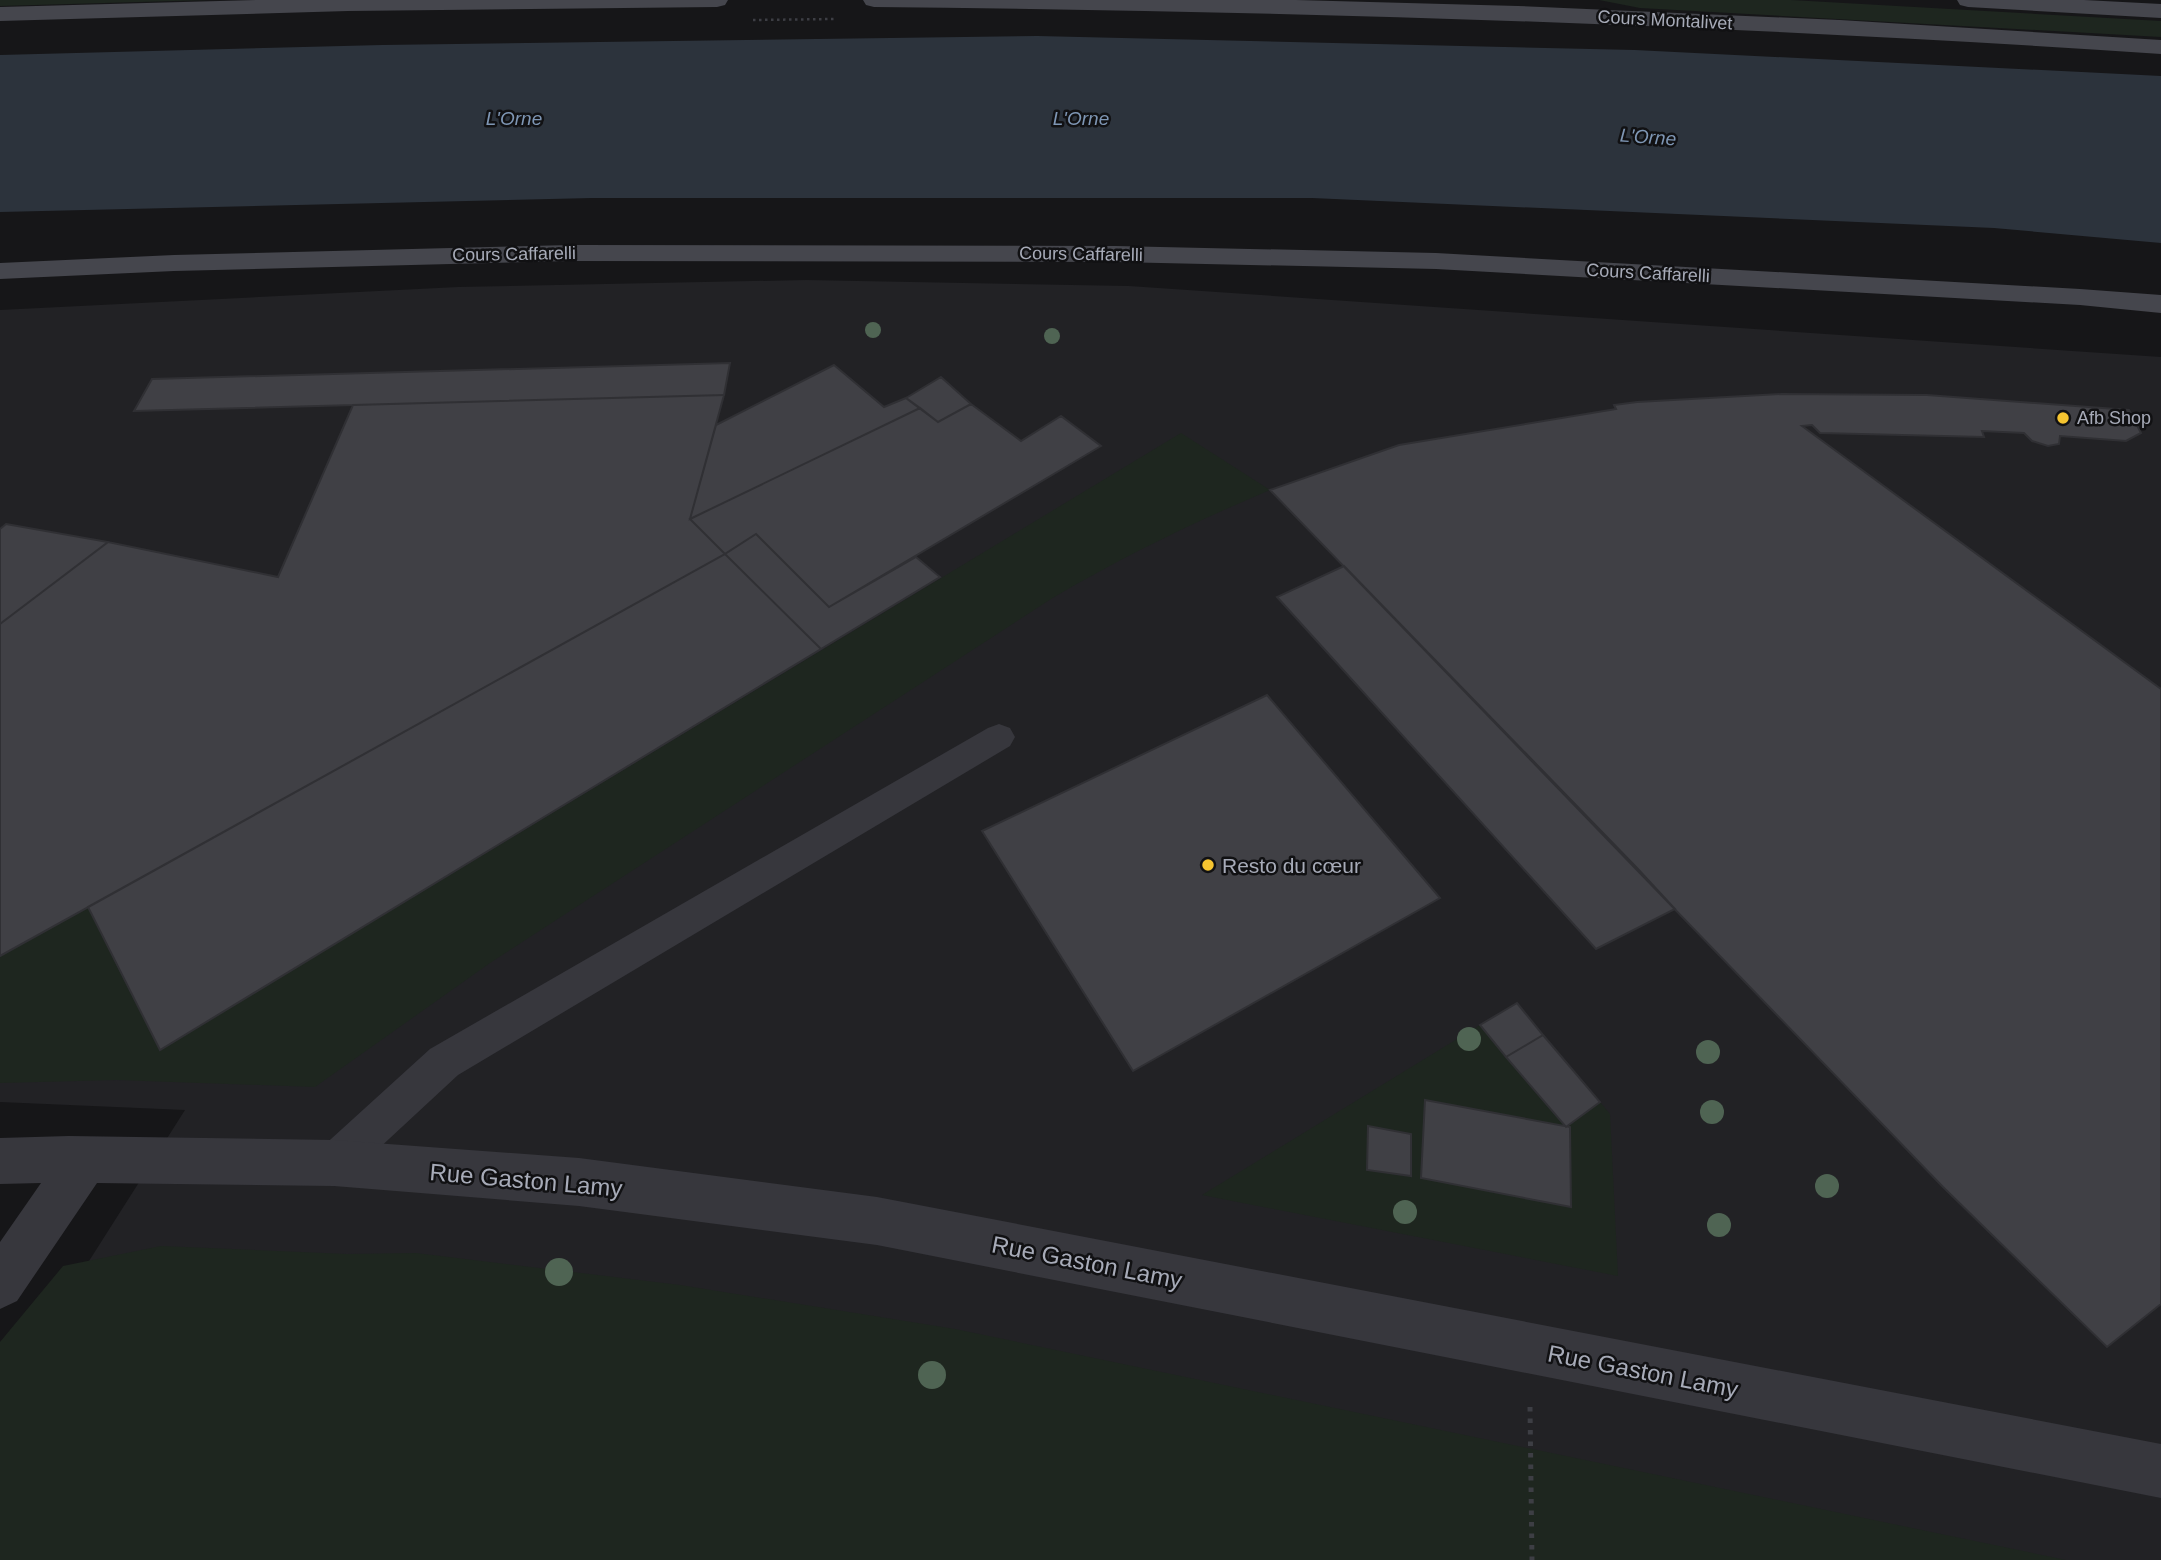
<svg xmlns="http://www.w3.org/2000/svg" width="2161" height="1560" viewBox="0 0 2161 1560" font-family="Helvetica,sans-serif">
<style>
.built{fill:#222225}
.green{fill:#1e261f}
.water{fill:#2c333c}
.building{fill:#404045;stroke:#303034;stroke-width:2}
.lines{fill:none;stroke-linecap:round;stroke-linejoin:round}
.path-far1{stroke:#3d3e44;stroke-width:2.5;stroke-dasharray:2.5 3.5;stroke-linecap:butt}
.path{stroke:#3d3e44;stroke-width:5;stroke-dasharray:4.5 7;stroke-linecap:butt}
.lane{fill:#37373d;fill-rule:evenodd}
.street{fill:#37373d;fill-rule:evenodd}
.secondary{fill:#45464d;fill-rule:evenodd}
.tree{fill:#4f6453}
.poi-dot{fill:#f5c430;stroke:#111113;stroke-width:2.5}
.labels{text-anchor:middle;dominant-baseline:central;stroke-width:5;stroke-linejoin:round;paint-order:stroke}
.far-street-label{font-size:18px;fill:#a7abb8;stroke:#111113}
.far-poi-label{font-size:18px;fill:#a7abb8;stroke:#111113;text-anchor:start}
.far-water-label{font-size:19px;font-style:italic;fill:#7e96b4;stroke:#111113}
.poi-label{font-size:21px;fill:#a7abb8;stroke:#111113;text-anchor:start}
.near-street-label{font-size:24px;fill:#a7abb8;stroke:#111113}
</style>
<rect width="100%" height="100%" fill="#161618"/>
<path class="built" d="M806 280 1129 286 2161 357V1560H0V1401L185 1110 0 1102V310L458 287Z"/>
<path class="green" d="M0 0H209L0 6Z
M1599 0H1791L2161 21V37L1640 8Z
M1181 433 1270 490C1194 522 1122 557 1051 599L490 963 315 1087 117 1080 0 1083V956L88 907 160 1050Z
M1480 1025 1566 1126 1600 1102 1610 1114 1618 1276 1202 1195Z
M161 1246 347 1254 416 1253 680 1285 955 1329 2066 1560H0V1342L63 1266Z"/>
<path class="water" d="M1037 36 1635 50 2161 76V243L1994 228 1312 198H592L0 212V55L382 45Z"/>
<path class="building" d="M730 363 724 395 134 411 152 379Z
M834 365 884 407 906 398 920 408 690 519 716 425Z
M941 377 971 404 938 422 906 398Z
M1782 394 1927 395 2129 410 2141 433 2126 441 2060 436 2059 444 2048 446 2032 441 2024 433 1982 431 1984 437 1820 433 1812 425 1802 426 2161 689V1304L2107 1347 1943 1187 1270 490 1399 445 1616 409 1614 405 1637 402Z
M724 395 690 519 725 554 0 956V624L108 542 278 577 353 405Z
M971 404 1021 441 1061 416 1101 446 829 607 756 534 725 554 690 519 920 408 938 422Z
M6 524 108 542 0 624V529Z
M756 534 829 607 916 557 940 577 821 649 725 554Z
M725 554 821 649 160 1050 88 907Z
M1344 566 1637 868 1675 909 1596 949 1277 597Z
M1267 695 1440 898 1133 1071 982 831Z
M1517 1003 1543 1035 1506 1057 1480 1025Z
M1543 1035 1600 1102 1566 1127 1506 1057Z
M1425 1100 1570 1127 1571 1207 1421 1178Z
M1368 1126 1411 1134V1176L1367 1170Z"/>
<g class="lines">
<path class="path-far1" d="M753 20 835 19"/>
<path class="path" d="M1530 1407 1532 1560"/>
<path class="lane" d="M999 724 1010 728 1015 737 1010 746 458 1075 348 1177 334 1183 320 1177 314 1163 320 1149 430 1049 988 728Z"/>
<path class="street" d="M69 1136 334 1140 579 1158 877 1197 2161 1444V1498L877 1245 579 1206 334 1186 97 1183 17 1301 0 1309V1242L41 1183 0 1184V1138Z"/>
<path class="secondary" d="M258 0H728L725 5 717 7 348 11 0 21V7Z
M863 0H1296L1518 6 1840 20 2161 40V54C1732 25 1304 11 874 7L866 5Z
M1957 0H2084L2161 4V18L1968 7 1960 5Z
M571 245 1116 246 1436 253 2080 289 2161 295V313L2080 305 1436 269 1116 262 571 261 174 271 0 279V263L174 255Z"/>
</g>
<g class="tree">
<circle cx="873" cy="330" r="8"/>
<circle cx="1052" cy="336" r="8"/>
<circle cx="1469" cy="1039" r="12"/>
<circle cx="1708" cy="1052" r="12"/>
<circle cx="1712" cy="1112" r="12"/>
<circle cx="1827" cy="1186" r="12"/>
<circle cx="1405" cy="1212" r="12"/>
<circle cx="1719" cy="1225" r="12"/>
<circle cx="559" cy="1272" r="14"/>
<circle cx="932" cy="1375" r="14"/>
</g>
<g class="poi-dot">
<circle cx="2063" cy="418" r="7"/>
<circle cx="1208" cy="865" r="7"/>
</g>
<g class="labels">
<g class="far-street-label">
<text transform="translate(1665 20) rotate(3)">Cours Montalivet</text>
<text transform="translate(514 254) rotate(-1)">Cours Caffarelli</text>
<text transform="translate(1081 254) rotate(1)">Cours Caffarelli</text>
<text transform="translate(1648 273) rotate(3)">Cours Caffarelli</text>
</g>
<g class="far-poi-label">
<text x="2077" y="418">Afb Shop</text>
</g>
<g class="far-water-label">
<text x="514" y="118">L'Orne</text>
<text x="1081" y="118">L'Orne</text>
<text transform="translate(1648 137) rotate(4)">L'Orne</text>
</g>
<g class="poi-label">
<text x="1222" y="865">Resto du cœur</text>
</g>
<g class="near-street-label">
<text transform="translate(526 1180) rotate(5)">Rue Gaston Lamy</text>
<text transform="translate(1087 1262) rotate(11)">Rue Gaston Lamy</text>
<text transform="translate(1643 1371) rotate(11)">Rue Gaston Lamy</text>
</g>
</g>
</svg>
